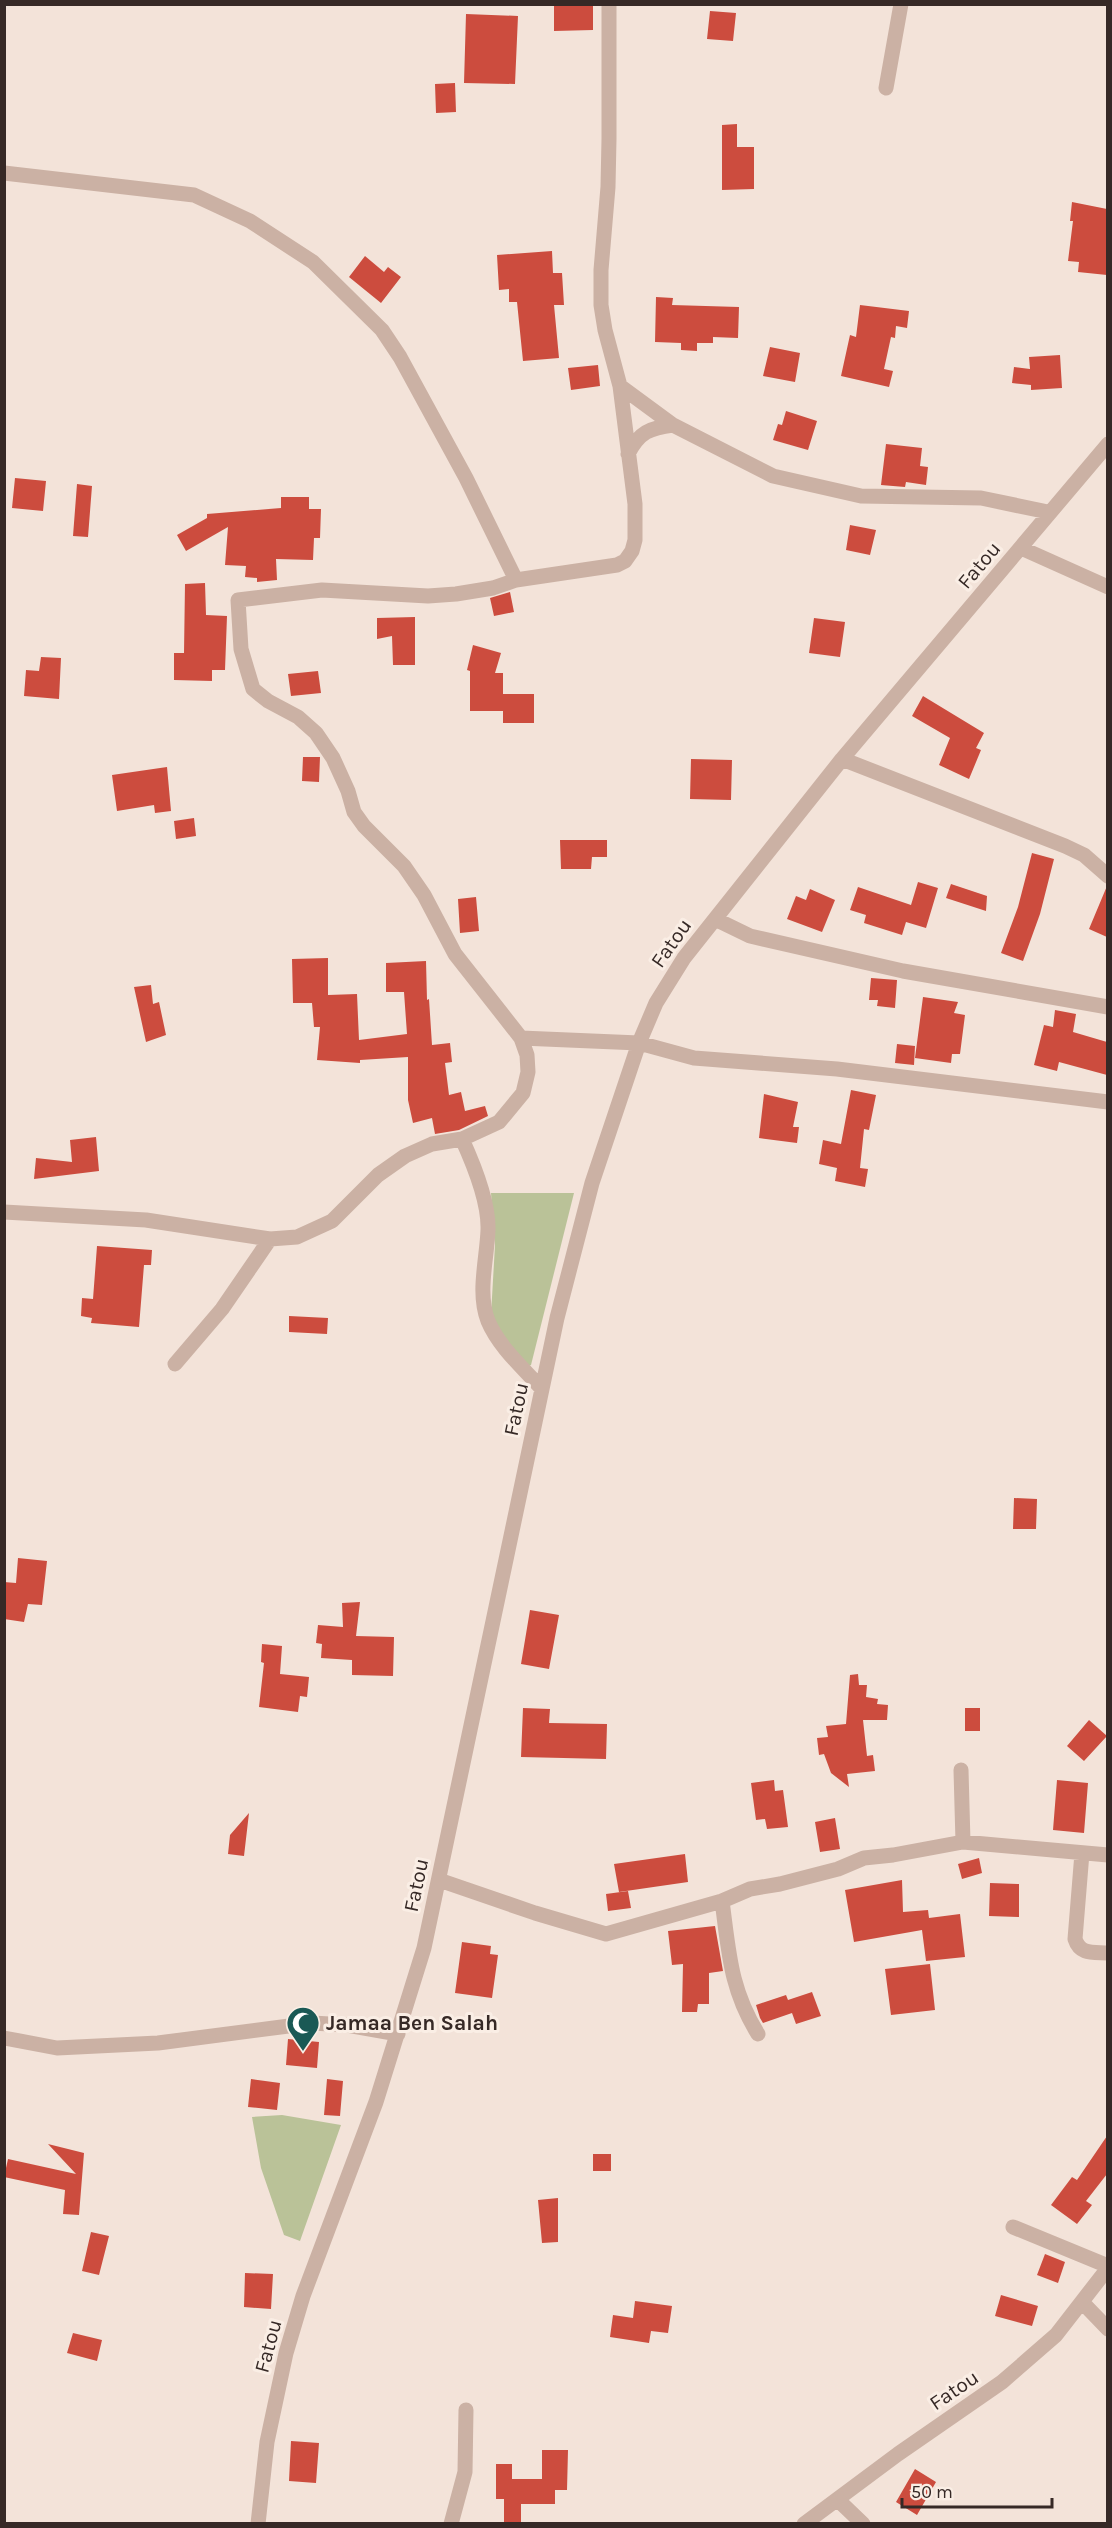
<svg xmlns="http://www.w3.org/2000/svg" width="1112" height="2528" viewBox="0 0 1112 2528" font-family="Karla,sans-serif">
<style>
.green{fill:#bac298}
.building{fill:#cc4c3e}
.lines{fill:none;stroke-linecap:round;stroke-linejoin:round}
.minor{stroke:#cbb1a4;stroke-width:15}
.labels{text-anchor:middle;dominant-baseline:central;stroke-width:6;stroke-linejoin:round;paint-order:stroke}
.street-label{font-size:21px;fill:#362926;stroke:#faeee5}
.poi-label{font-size:21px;font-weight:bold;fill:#362926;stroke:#faeee5;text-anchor:start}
</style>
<rect width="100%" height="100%" fill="#f3e3d9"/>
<path class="green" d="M491 1193H574L531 1365 522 1369 491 1315 495 1245Z
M282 2115 341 2125 300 2241 284 2235 261 2168 252 2117Z"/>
<path class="building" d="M554 4H593V30L554 31Z
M710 11 736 13 733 41 707 39Z
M466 14 518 16 515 84 464 83Z
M455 83 456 112 436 113 435 84Z
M737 124V147H754V189L722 190V125Z
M1072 202 1107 209V275L1078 272 1079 262 1068 261 1073 221H1070Z
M552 251 553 273H562L564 305H554L559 358 523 361 517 302H509V289L499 290 497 255Z
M365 256 384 272 388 267 401 277 381 303 349 277Z
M656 297 673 298 672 305 739 307 738 338 713 337V343H697V351L681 350V343L655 342Z
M860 305 909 311 907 328 896 326 895 338 891 337 884 369 893 371 889 387 841 376 850 335 856 337Z
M770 347 800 353 795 382 763 376Z
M1060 355 1062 388 1031 390V385L1012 383 1014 367 1030 369 1029 357Z
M598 365 600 386 571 390 568 368Z
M786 411 817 421 808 450 773 440 778 424 782 425Z
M886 444 922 448 920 466 928 467 926 485 906 482 905 487 881 485Z
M15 478 46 481 43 511 12 508Z
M77 484 92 486 88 537 73 536Z
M281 497H309V509H321L320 538H314L313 560 276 559 277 580 257 582V578L245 577 246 566 225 565 228 527 186 551 177 535 207 518V514L281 508Z
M850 525 876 530 870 555 846 550Z
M205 583 206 615 227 616 225 670H212V681L174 680V653H184L185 584Z
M510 592 514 612 494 616 490 598Z
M415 617V665H393L392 636 377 639V618Z
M814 618 845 622 840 657 809 653Z
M473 645 501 653 495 673H503V694H534V723H503V711H470V671L467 670Z
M41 657 61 658 59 699 24 696 26 670 39 671Z
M318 671 321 693 291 696 288 674Z
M923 696 984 733 976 748 981 750 969 779 939 765 950 738 912 716Z
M303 757H320L319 782 302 781Z
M691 759 732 760 731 800 690 799Z
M167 767 171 811 155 813 154 805 117 811 112 775Z
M194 818 196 836 176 839 174 821Z
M560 840H607V857H592L591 869H561Z
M1032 853 1054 859 1040 914 1023 961 1001 953 1018 907Z
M918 882 938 888 926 928 906 922 902 935 864 923 866 915 850 910 858 887 911 905Z
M951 884 987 896 986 911 946 898Z
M1107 886V937L1089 929Z
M810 889 835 900 822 932 787 919 796 896 806 900Z
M476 897 479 931 460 933 458 899Z
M328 958V995L357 994 359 1040 407 1034 404 992H386V963L426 961 427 1000 429 999 432 1045 450 1043 452 1062 445 1063 449 1095 461 1092 465 1111 485 1106 488 1116 459 1130 435 1134 432 1118 413 1123 408 1100V1057L360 1060V1063L317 1060 320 1027H314L312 1003H293L292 959Z
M871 978 897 980 895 1008 877 1006 878 1000H869Z
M151 985 153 1004 159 1002 166 1035 146 1042 134 987Z
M923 997 958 1002 954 1013 965 1015 960 1054H952L951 1063 915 1058Z
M1055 1010 1076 1014 1073 1032 1107 1042V1075L1059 1062 1057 1071 1034 1065 1044 1025 1053 1027Z
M897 1044 915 1046 914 1065 895 1063Z
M851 1090 876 1095 869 1130 864 1129 860 1168 868 1169 865 1187 835 1181 837 1168 819 1164 823 1140 841 1144Z
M764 1094 798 1102 793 1127H799L797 1143 759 1138Z
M96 1137 99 1171 34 1179 36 1158 72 1162 70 1140Z
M97 1246 152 1250 151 1265H144L139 1327 91 1323 92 1318 81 1316 82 1298 93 1299Z
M289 1316 328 1318 327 1334 289 1332Z
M1014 1498 1037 1499 1036 1529H1013Z
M18 1558 47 1561 42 1605 28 1604 24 1622 4 1619V1582L16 1583Z
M360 1602 356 1636 394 1637 393 1676 352 1675V1660L321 1658 322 1644 316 1643 318 1625 343 1627 342 1603Z
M530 1610 559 1615 549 1669 521 1664Z
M262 1644 282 1646 280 1674 309 1677 307 1697 300 1696 298 1712 259 1707 264 1663 261 1662Z
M858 1674 859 1685H867L866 1697 878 1699 877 1704 888 1705 887 1720H863L867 1756 873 1755 875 1771 847 1774 849 1787 831 1773 824 1754 819 1755 817 1738 828 1737 826 1726 846 1724 850 1675Z
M523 1708 550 1709 549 1723 607 1724 606 1759 521 1757Z
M965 1708H980V1731H965Z
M1089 1720 1107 1736 1084 1761 1067 1746Z
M774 1780 775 1791 783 1790 788 1827 767 1829 765 1819 756 1820 751 1783Z
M1057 1780 1088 1783 1084 1833 1053 1830Z
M249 1813 244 1856 228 1854 230 1835Z
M835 1818 840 1849 820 1852 815 1822Z
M685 1854 688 1882 619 1892 614 1864Z
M979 1858 982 1873 962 1879 958 1864Z
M902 1880 903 1912 928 1910 929 1918 960 1914 965 1957 926 1961 922 1930 854 1942 845 1890Z
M990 1883 1019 1884V1917L989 1916Z
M628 1891 631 1908 608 1911 606 1894Z
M715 1926 723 1971 709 1973V2004H698L697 2012H682L683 1964 672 1965 668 1931Z
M462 1942 491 1946 490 1954 498 1955 492 1998 455 1993Z
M930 1964 935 2010 891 2015 885 1969Z
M812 1992 821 2016 796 2024 792 2013 763 2023 760 2018 756 2005 786 1995 788 2000Z
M288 2039 319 2042 317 2068 286 2065Z
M251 2079 280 2083 277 2110 248 2107Z
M327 2079 343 2081 340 2116 324 2115Z
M1107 2136V2174L1086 2201 1092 2205 1077 2224 1051 2205 1072 2177 1077 2180Z
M48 2144 84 2153 79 2215 63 2214 65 2190 4 2177 8 2159 76 2174Z
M593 2154H611V2171H593Z
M558 2198V2242L542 2243 538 2200Z
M91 2232 109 2236 99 2275 82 2271Z
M1045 2254 1065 2262 1058 2283 1037 2275Z
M245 2273 273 2274 271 2309 244 2307Z
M1001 2295 1038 2306 1032 2326 995 2316Z
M635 2301 672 2306 668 2333 651 2331 649 2343 610 2337 613 2315 633 2318Z
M73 2333 102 2340 97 2361 67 2353Z
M291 2441 319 2443 316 2483 289 2481Z
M542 2450H568L567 2490H555V2504H521V2523H504V2499H496V2464H512V2479H542Z
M915 2469 936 2482 917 2515 896 2502Z"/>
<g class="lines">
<path class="minor" d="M609 4V139L608 187 601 270V305L605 330 620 386 673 425 773 476 861 496 981 498 1048 512
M886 88 901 4
M4 173 194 195 250 221 313 262 382 330 400 357 466 478 516 580
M628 454C639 432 650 428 673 425
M1021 548 1108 587
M842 759 1065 846 1084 855 1108 876
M715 919 750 936 903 971 1108 1007
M521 1038 639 1043 694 1058 837 1069 1108 1102
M462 1139C473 1163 489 1203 488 1230 487 1259 477 1293 488 1321 499 1347 523 1368 542 1389
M4 1212 146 1220 270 1239 297 1237 332 1221 378 1175 405 1156 432 1144 462 1139 499 1122 523 1093 528 1072 527 1055 521 1038 455 954 424 895 404 866 364 826 354 812 348 791 333 758 316 733 298 717 268 701 253 689 241 649 238 600 322 590 428 596 456 594 493 588 516 580 617 565 625 561 632 551 635 540V504L620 386
M175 1364 222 1309 270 1239
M961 1770 963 1842
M1082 1853 1075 1939C1080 1955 1093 1952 1108 1953
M439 1880 535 1913 606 1934 722 1901 750 1889 780 1884 838 1869 864 1858 893 1855 963 1842 1108 1855
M722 1901C729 1952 730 1989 758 2034
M4 2038 57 2048 158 2043 312 2023 347 2025 398 2034
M1013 2227 1108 2266
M1082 2302 1108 2329
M838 2500 863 2524
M258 2524 267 2442 286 2353 303 2296 376 2102 424 1948 557 1318 592 1183 639 1043 656 1003 684 958 842 759 1108 444
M451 2524 465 2472 466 2410
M804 2524 898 2454 1002 2382 1056 2335 1108 2268"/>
</g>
<defs>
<symbol id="mosque-pin" viewBox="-11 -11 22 30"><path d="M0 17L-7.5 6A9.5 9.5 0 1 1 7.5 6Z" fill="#1a5955" stroke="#faeee5"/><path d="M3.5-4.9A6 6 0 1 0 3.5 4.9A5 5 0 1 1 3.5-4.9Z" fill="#fff"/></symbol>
</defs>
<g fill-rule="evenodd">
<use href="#mosque-pin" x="284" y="2004" width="38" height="52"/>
</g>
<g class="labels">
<g class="street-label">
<text transform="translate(979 565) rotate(-50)">Fatou</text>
<text transform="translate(671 943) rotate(-55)">Fatou</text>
<text transform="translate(516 1409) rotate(-78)">Fatou</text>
<text transform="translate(416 1885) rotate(-78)">Fatou</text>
<text transform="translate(268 2346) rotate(-75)">Fatou</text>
<text transform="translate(954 2390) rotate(-34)">Fatou</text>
</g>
<g class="poi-label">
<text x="326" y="2023">Jamaa Ben Salah</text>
</g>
</g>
<rect width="1112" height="2528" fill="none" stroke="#362926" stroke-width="12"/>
<path d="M902 2498v9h150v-9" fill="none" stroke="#362926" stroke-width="3"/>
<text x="911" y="2498" font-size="18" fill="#362926" stroke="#faeee5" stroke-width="4.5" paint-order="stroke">50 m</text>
</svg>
